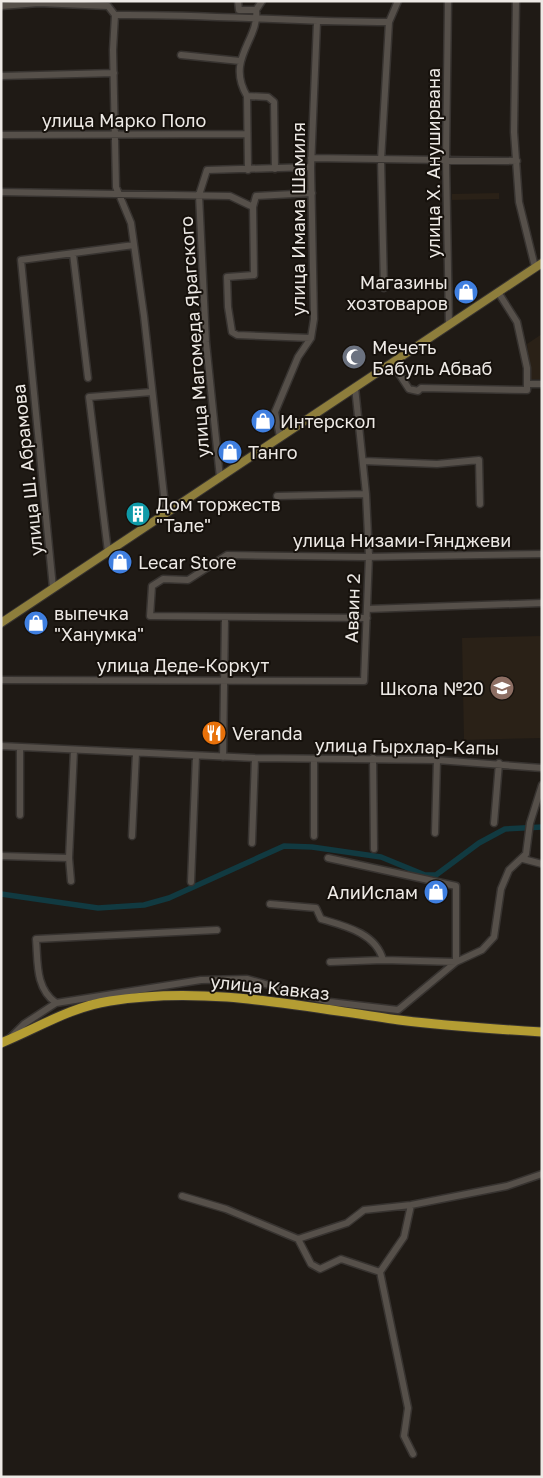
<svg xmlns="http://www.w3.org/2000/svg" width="543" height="1478" viewBox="0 0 543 1478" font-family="'Golos Text',sans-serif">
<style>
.built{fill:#2a2117}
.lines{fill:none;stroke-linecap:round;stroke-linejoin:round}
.canal{stroke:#113a41;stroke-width:5.5}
.minor-casing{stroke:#373330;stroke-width:9}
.major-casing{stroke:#373330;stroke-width:10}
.highway-casing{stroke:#373330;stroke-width:11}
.minor{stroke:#56504a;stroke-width:6}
.major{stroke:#8e7e3c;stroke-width:8}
.highway{stroke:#b49d33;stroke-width:9}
.labels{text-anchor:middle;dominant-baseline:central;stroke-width:4;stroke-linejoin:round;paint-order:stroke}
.street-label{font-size:18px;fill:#ede9e5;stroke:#16110c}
.poi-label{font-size:18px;fill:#ede9e5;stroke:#16110c;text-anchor:start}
</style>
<rect width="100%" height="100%" fill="#1f1a15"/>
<path class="built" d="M499 193V199L452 200V194Z
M542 334V379H531L527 344Z
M542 636V738L464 740 462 638Z"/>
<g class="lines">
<path class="canal" d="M1 894 98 908 144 905 169 898 284 846 312 847 381 857 425 875H436L479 843 505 829 542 827"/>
<defs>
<path id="minor" d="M238 1 239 10H256L262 1
M448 1 446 160 449 325
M516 1 514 132 519 202 535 267
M1 6 39 3 108 6 115 15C206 14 297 22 389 22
M256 10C260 39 225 59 247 96L268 97 274 102 275 169
M115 15 113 50 116 187 131 223 144 316 166 514
M181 55 240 61
M1 76 114 73
M247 96 248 170
M1 135 247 134
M311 158 517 161
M1 192 230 196 253 207 256 196 312 193
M253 207 254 275 227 277 228 307 232 332 237 335 311 338
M73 254 88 378
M384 288 381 160 389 22 398 1
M392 363 409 389 418 391 421 388 527 390V368L517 322 498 292
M527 384H542
M280 437 275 412 298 357 311 338 314 319 311 167 317 22
M363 461 437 464 479 460 480 504
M220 478 206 342 199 195 207 170 311 167
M277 496 366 494
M108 552 89 397 152 392
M53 588 21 260 134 245
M367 609 542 603
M367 618 150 616 152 586 163 579 188 580 227 555 364 557 542 554
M1 680 364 681 369 556 366 494 355 387
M1 746 255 758 437 760 542 768
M223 757 225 617
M373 758 374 849
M20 815V747
M494 823 499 763
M435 833 437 760
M132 836 136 753
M314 836V759
M252 843 255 758
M1 856 69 858
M523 859 542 864
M71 881 69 858 74 750
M191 882 196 756
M270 904 316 908 321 919C345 926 376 933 383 960
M217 930 36 939C38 962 35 988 56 1003L201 980 247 979 330 1002 398 1010 456 962V886L328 858
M330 962 383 960 456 962 482 950 494 937 501 889 509 870 526 854 530 823 542 785
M11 1037 24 1024 56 1003
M182 1196 226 1209 298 1239 347 1223 364 1210 411 1205 507 1186 542 1174
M411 1205 404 1237 380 1272 408 1408 404 1436 413 1454
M298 1239 311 1264 320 1269 341 1259 380 1272"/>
<path id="major" d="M1 623 542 263"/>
<path id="highway" d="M1 1043C38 1028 70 1007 110 1001 207 985 303 1007 399 1020 446 1026 494 1029 542 1032"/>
</defs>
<use href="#minor" class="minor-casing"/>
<use href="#major" class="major-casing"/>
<use href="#highway" class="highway-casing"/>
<use href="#minor" class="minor"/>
<use href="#major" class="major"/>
<use href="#highway" class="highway"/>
</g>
<defs>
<symbol id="shop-disc" viewBox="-11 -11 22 22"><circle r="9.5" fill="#3f7fe0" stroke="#16110c"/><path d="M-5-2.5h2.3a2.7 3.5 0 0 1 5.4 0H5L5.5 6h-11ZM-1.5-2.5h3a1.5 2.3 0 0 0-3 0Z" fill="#fff"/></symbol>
<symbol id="mosque-disc" viewBox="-11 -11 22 22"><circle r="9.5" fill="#6b7280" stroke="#16110c"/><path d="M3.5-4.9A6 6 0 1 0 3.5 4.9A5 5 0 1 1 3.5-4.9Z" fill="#fff"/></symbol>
<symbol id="building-disc" viewBox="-11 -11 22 22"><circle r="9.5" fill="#0f9aa8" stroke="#16110c"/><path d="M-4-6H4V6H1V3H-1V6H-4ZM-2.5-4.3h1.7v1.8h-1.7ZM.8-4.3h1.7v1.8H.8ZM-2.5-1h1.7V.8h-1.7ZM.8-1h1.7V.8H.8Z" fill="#fff"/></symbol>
<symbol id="school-disc" viewBox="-11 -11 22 22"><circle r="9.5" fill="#8d6e63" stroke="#16110c"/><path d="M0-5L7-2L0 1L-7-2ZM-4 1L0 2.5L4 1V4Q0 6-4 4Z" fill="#fff"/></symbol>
<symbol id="restaurant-disc" viewBox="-11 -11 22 22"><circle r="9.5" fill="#e8710a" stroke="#16110c"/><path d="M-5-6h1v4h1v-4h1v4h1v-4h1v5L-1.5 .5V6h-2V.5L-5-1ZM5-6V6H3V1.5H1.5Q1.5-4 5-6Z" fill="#fff"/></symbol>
</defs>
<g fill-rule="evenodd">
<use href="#shop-disc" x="452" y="278" width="28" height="28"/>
<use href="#mosque-disc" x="340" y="343" width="28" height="28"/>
<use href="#shop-disc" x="249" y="407" width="28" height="28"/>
<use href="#shop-disc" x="216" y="438" width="28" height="28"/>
<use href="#building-disc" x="124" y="500" width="28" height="28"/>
<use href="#shop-disc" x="106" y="548" width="28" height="28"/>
<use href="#shop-disc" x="22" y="609" width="28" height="28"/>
<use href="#school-disc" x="488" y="674" width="28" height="28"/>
<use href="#restaurant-disc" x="200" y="719" width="28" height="28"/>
<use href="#shop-disc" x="422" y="878" width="28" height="28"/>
</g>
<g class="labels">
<g class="street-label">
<text x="124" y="120">улица Марко Поло</text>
<text transform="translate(433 163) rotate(-90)">улица Х. Ануширвана</text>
<text transform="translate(298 219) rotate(-90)">улица Имама Шамиля</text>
<text transform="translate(194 337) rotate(-94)">улица Магомеда Ярагского</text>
<text transform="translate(27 470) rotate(-96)">улица Ш. Абрамова</text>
<text x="402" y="540">улица Низами-Гянджеви</text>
<text transform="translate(352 608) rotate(-88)">Аваин 2</text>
<text x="183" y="665">улица Деде-Коркут</text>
<text transform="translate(407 746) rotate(1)">улица Гырхлар-Капы</text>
<text transform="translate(270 987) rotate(6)">улица Кавказ</text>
</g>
<g class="poi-label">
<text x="448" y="282" text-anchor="end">Магазины<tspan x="448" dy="21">хозтоваров</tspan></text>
<text x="372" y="347">Мечеть<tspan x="372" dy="21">Бабуль Абваб</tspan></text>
<text x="280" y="421">Интерскол</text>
<text x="248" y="452">Танго</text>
<text x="156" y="504">Дом торжеств<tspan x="156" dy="21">"Тале"</tspan></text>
<text x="138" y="562">Lecar Store</text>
<text x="54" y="613">выпечка<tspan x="54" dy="21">"Ханумка"</tspan></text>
<text x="484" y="688" text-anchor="end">Школа №20</text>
<text x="232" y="733">Veranda</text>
<text x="418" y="892" text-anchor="end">АлиИслам</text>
</g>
</g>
<rect width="543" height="1478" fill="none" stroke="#ede9e5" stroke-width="5"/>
</svg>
